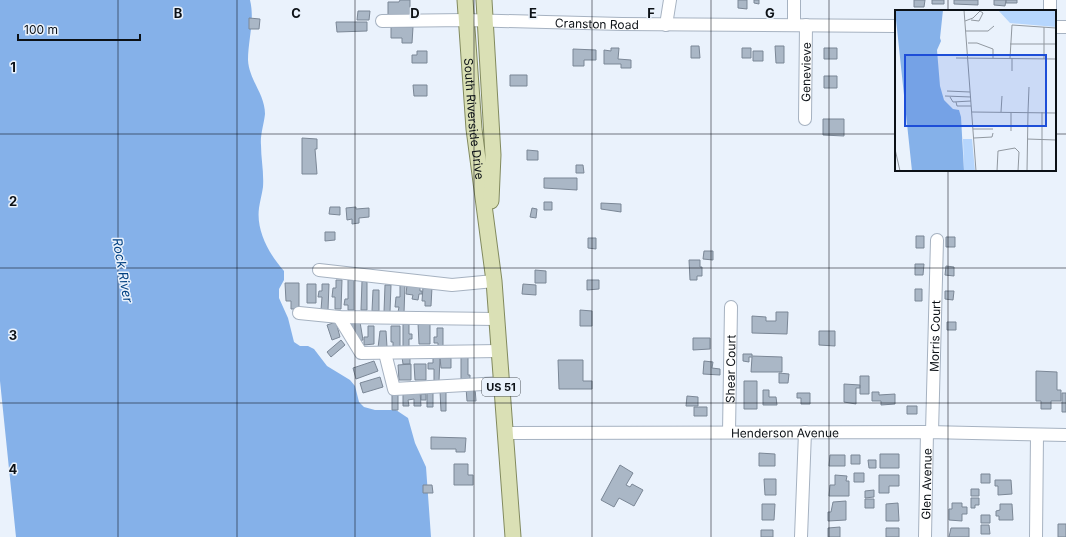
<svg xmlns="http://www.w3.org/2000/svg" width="1066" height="537" viewBox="0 0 1066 537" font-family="Inter,sans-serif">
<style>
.water{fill:#85b1e9}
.building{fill:#aab7c6;stroke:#7b8796}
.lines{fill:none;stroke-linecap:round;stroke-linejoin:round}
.minor-casing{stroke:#a6b2c1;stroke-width:14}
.major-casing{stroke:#828a5e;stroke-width:17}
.minor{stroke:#fff;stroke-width:12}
.major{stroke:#dae0b5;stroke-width:15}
.grid{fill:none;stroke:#0c1116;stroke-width:1;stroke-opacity:0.55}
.labels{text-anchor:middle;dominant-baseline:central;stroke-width:3;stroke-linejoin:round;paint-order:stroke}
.shield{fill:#eaf2fc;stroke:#4f545b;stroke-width:1}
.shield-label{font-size:11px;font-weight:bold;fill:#0c1116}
.street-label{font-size:12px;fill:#0c1116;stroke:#eaf2fc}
.water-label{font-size:13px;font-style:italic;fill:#004081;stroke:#eaf2fc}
.inset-road{fill:none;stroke:#9198a0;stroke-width:1}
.view{fill:#1d4ed8;fill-opacity:0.15;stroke:#1d4ed8;stroke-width:2}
.inset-edge{fill:none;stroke:#0c1116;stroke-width:2}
.grid-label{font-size:13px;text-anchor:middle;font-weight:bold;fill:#0c1116;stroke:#eaf2fc;stroke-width:3;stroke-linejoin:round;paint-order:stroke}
</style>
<rect width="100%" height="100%" fill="#eaf2fc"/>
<path class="water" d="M0 0H250C255 20 248 40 248 60 249 80 265 94 265 114 264 124 260 135 261 145 261 159 264 172 263 187 262 194 260 201 259 208 256 231 269 254 284 271V280L279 289V298L288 318 294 342 300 346H308L314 349 327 366 350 380 355 386 359 402 364 407 375 410H396L408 418 415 443 426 467 431 537H16L0 381Z"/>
<path class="building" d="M400 0H410V16H388V2H399Z
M738 0H747V9L738 8Z
M754 0H759V4L754 3Z
M914 0H925L924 7H914Z
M932 0H944V4H932Z
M954 0H978V5L954 4Z
M994 0H1006L1005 6 994 5Z
M1006 0H1017V3H1006Z
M358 11H370L369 20H357Z
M249 18 260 19 259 29H249Z
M336 22H367V31L337 32Z
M391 27H413L412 43H402V38H391Z
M691 46H699L700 58H691Z
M775 46H784V63H776Z
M611 48H619L618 59 631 60V68H621V64H604V50L611 51Z
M742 48H751V58H742Z
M824 48H837V59H824Z
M573 49 596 50V60H584V66H573Z
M417 51H427V63H412V55H417Z
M753 51H763V61H753Z
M510 75H527V86H510Z
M824 76H837V88H824Z
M413 85H427V96H414Z
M823 119H844V136L823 135Z
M302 138 317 139V149H315L317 174H302Z
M527 150 538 151V160H527Z
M576 165H583L584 173H576Z
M544 178H577V190L544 188Z
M544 202H552V210H544Z
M601 203 621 204V212L601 209Z
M330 207H340V215L329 214Z
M356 207V209L369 208V217L359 218V223L352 224V219L347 220 346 208Z
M532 208 537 209 536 218 530 217Z
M325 232H335V240L325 241Z
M916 236H924V248H916Z
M946 237H955V247H946Z
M588 238H596V249L588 248Z
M704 251H713V260L703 259Z
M689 260H700V267H702V276H697V280H690Z
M915 264H924L923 275H915Z
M946 266 954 267V276L945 275Z
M535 270 546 271V283H535Z
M336 280H342L341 309H335V297H332L333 288H336Z
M348 280H354V310H348V305H344L345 299H348Z
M587 280H599V289L587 290Z
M362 281 367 282V310H361Z
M285 283H299V309H291V301H286Z
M307 284H316V303H307Z
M322 284H329L328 310H321L322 297H318L319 291H322Z
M400 284 405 285 404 313 398 312 399 307H395L396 297H400Z
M523 284 536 285V295L522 294Z
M385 285H391L390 312H384Z
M407 285 420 286V291H422V294H419L418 300 412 299 413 295 406 294Z
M423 287H432L431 306H425V301H422Z
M915 289H922V301H915Z
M373 290H379V311H372Z
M945 291H954L953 300 945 299Z
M580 310 592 311V326H580Z
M776 312H788L787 334 752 333V316L766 317V321H776Z
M336 322 340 337 332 340 327 325Z
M360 322 363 340 354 342 351 324Z
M947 322H956V330H947Z
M418 323H430V344H419Z
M403 324H409V334H412V339H409V347H403Z
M368 326H374V344L364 345V337H368Z
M391 326H400V348H393V342H391Z
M437 328H443V347H438V343H434V337H437Z
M380 331H386L387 347 378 348Z
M819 331H835V346L819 345Z
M693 338H710V349L693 350Z
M341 340 345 345 331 357 327 352Z
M743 354H752V356L782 357V372H751L752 357H749V362L743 361Z
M402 357H410V364H403Z
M433 357 440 358 439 381H434V369H428V363H433Z
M461 357H468V375H470V382H461Z
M440 358H451V368H441Z
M558 360H583V381H592V389H559Z
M374 361 378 371 356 379 353 368Z
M704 361 713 362 712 368 720 369V375L703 374Z
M411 364V380H399L398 365Z
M414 364H426V380H415Z
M1036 371 1057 372V390H1061V401H1051V409H1041V401H1036Z
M779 373 789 374 788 383H779Z
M860 376H869V394H860Z
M380 377 383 387 363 393 360 383Z
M744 381H757V409H744Z
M844 384 860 385V388H856V404L844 402Z
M466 388H475L476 401H467Z
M427 390H433V407H427Z
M446 390V411H441L440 391Z
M763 390H769V397H776L777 405H763Z
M403 391H420L421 406H414V399L408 400 409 406H403Z
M872 392H879V395L895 394V404L881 405V401H872Z
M392 393H398V410H392Z
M797 393H810V404H801V398H797Z
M1062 393H1066V412H1062Z
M421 394H426V400H421Z
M687 396 698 397V406H686Z
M907 406H917V414H907Z
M694 407H707V416H694Z
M431 437 466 438 465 452H456V449H431Z
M759 453 775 454V466H759Z
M880 454H899V468H880Z
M830 455H845V466H829Z
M851 455H860V464H851Z
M868 460H876V468H869Z
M454 464H468V475H473V485H454Z
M620 465 633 473 626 485 630 487 632 484 643 490 634 506 619 498 614 507 601 500Z
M854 473H864V482H854Z
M981 474H990V483H981Z
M835 475 847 476 846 481H849V496H829L830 485H835Z
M879 475H899V486H889V493H879Z
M764 479H776V495H765Z
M995 480H1011L1012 494 998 495V486H995Z
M423 485H432L433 493H423Z
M971 489H979V496H971Z
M874 490V497L865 498V491Z
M971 498H979V505H975V508H971Z
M865 499H874V508H865Z
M846 501V520L828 521V512H831L833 502Z
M898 503 899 521H886V504Z
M952 503H962V507H967V514H962V521L949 520V509H952Z
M762 504H775L774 520H762Z
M1000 504H1012L1013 520H999V516H996V511L1000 510Z
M981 515H990V523H981Z
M1058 524H1066V537H1058Z
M981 525H989L990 534H981Z
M840 527V537H828V528Z
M886 528H899V537H886Z
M951 528H969V537H949Z
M761 530H773V537H761Z"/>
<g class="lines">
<defs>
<g id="minor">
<path d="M1050 11V0"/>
<path id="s1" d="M382 21 466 20 622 24 896 26"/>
<path d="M666 25 670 0"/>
<path d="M794 25V0"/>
<path d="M1055 27H1066"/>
<path id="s2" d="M805 119 806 25"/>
<path d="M319 270 452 285 494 281"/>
<path d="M299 313 339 317 496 319"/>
<path d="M339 317 361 353 499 351"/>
<path d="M385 353 394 389 501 383"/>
<path id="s3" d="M729 432 731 307"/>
<path id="s4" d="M932 432 937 240"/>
<path id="s5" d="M505 433 927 432 1066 435"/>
<path d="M801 537 805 432"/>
<path id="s6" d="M925 537 927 432"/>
<path d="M1036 537 1037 435"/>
</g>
<g id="major">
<path id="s7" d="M465 0 474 129 494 281 513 537"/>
<path d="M484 0 493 155 491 201"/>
</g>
</defs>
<use href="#minor" class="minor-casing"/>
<use href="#major" class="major-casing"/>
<use href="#minor" class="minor"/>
<use href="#major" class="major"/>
</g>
<path class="grid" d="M118 0V537M237 0V537M355 0V537M474 0V537M592 0V537M711 0V537M829 0V537M948 0V11M0 134H896M1055 134H1066M948 170V537M0 268H1066M0 403H1066"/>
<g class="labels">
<rect class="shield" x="482" y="378" width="38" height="18" rx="3"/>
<g class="shield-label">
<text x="501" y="387">US 51</text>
</g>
<g class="street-label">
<text stroke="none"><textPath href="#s1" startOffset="215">Cranston Road</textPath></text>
<text stroke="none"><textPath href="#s2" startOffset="47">Genevieve</textPath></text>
<text stroke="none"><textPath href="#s7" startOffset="119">South Riverside Drive</textPath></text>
<text stroke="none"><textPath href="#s4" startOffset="96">Morris Court</textPath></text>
<text stroke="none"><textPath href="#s3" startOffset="63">Shear Court</textPath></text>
<text stroke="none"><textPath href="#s5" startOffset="280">Henderson Avenue</textPath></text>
<text stroke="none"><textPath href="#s6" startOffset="53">Glen Avenue</textPath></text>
</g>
<g class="water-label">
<text transform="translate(123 270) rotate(80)">Rock River</text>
</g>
</g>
<g transform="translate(895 10)">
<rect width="161" height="161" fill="#eaf2fc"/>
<path d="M103 0H161V17L115 13ZM68 129H77L80 161H69Z" fill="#b6d6fd"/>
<path d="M0 0H48L45 28 46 31 42 40 45 76 49 90 58 99 64 100 66 107 69 161H17Z" fill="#85b1e9"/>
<path class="inset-road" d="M69 0 81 161M70 11 78 8 85 1 88 3 84 11 76 10M71 21H93L99 16M73 33H82L98 39V48M115 34H161M61 48 161 49M115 48 117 15 161 18M149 49V17M117 61V48M52 81 75 82M50 86 76 87M55 87 58 92 76 91M61 92 62 96H76M77 102 161 103M106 102 107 86M133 102 134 77M78 119H98M116 121V102M79 128 97 127 98 123M132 129 161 130M0 139 5 161M102 161 103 141 120 138 124 142 123 161M132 161 133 102M147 161V102"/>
<path class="view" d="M10 45H151V116H10Z"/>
<rect width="161" height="161" class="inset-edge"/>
</g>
<g class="grid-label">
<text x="178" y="18">B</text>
<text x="296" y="18">C</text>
<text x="415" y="18">D</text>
<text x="533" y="18">E</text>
<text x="651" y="18">F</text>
<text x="770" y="18">G</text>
<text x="13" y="72">1</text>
<text x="13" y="206">2</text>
<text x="13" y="340">3</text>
<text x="13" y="474">4</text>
</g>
<path d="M18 34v6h122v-6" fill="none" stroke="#0c1116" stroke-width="2"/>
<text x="24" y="34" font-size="12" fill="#0c1116" stroke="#eaf2fc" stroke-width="3" paint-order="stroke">100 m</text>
</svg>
